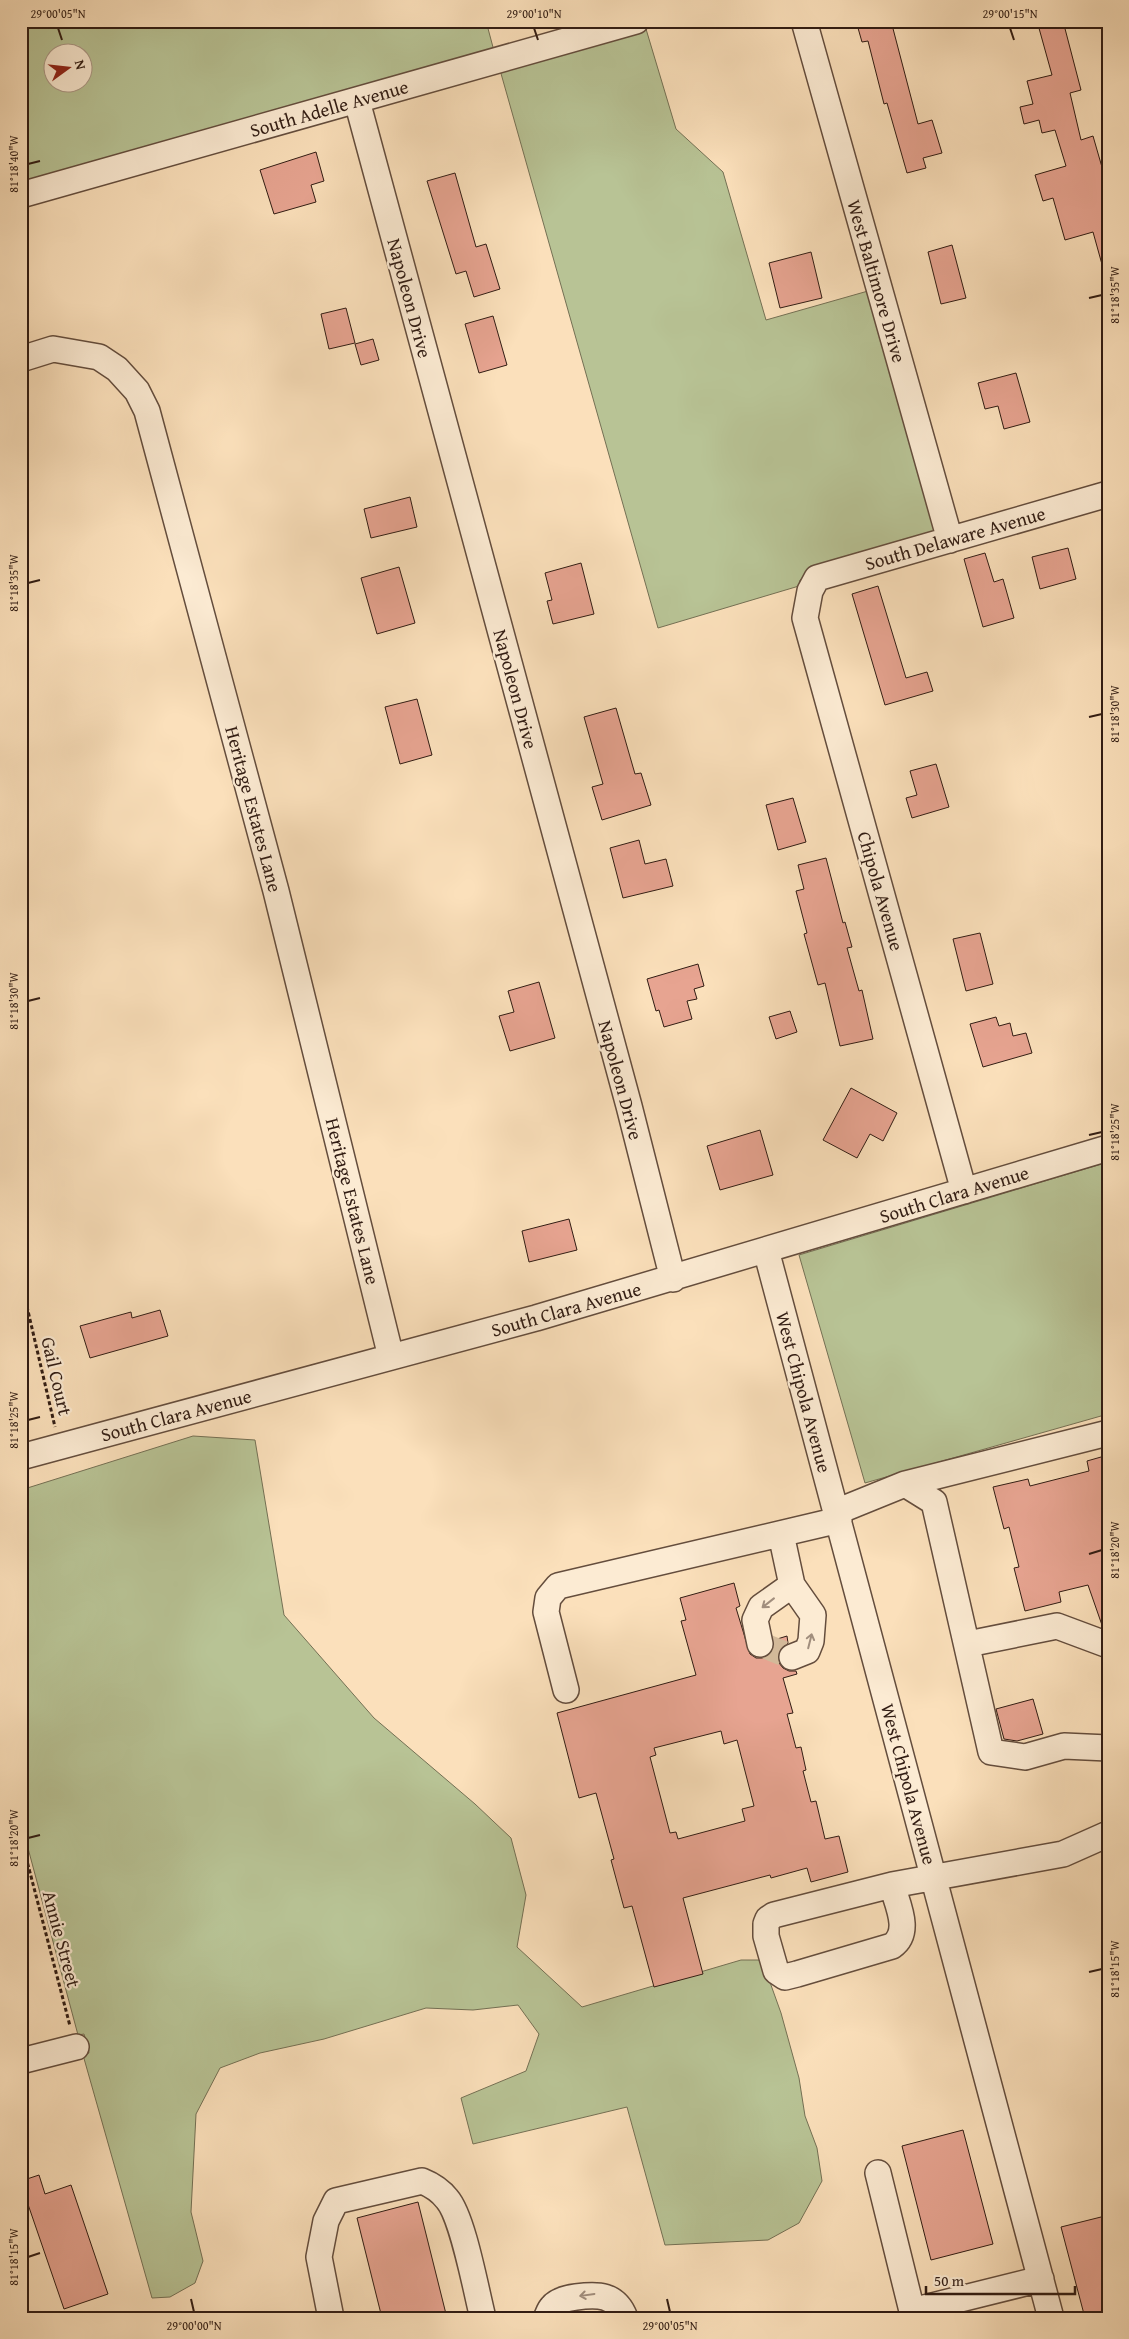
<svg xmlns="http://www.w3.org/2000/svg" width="1129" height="2339" viewBox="0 0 1129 2339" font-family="'Gentium Book Plus',serif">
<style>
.green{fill:#b8c395;stroke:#747054;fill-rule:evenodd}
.building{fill:#e7a491;stroke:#311c13;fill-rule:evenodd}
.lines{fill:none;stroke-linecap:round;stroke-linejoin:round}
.minor-tunnel{stroke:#d3b999;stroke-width:25;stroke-dasharray:25 12;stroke-linecap:butt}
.minor-casing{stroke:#644d3d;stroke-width:28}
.path{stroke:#311c13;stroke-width:3;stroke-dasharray:4 2.5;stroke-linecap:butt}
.minor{stroke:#fcebd3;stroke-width:25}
.oneway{stroke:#a18e7d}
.ticks{fill:none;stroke:#311c13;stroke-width:2}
.labels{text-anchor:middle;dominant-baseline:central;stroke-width:4.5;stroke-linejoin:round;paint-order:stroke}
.street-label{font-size:19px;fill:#311c13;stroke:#fcebd3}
.neatline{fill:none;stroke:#311c13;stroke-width:2}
.ticks-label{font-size:12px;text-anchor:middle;fill:#311c13}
</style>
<rect width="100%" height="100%" fill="#fbe0bb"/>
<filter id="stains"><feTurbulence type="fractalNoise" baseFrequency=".004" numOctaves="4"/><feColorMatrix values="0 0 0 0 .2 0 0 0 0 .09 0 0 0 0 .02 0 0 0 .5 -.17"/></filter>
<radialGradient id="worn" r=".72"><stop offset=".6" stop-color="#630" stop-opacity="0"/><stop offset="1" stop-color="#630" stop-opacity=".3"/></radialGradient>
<path class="green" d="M21 21H486L494 51 21 185ZM52 52H82V82H52Z
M646 29 676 129 723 172 766 320 868 291 936 534 800 580 799 586 658 628 500 70Z
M1108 1162V1414L865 1483 799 1255Z
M193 1436 255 1440 284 1615 374 1718 475 1804 511 1838 526 1895 517 1947 582 2007 741 1960H762L781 2013 799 2078 805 2116 817 2148 822 2181 799 2223 768 2240 665 2245 627 2107 473 2144 461 2098 526 2071 539 2034 518 2005 473 2010 426 2008 324 2039 260 2053 220 2068 196 2114 191 2212 203 2261 195 2283 170 2297 152 2298 83 2055 89 2053 84 2034 78 2035 21 1822V1490Z"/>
<path class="building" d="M856 21H891L918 124 932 120 942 153 923 158 926 168 907 173 887 103 884 104 868 41 862 42Z
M1037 21H1063L1081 90 1070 93 1081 140 1093 136 1108 188V268H1103L1093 232 1065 240 1053 198 1043 201 1035 175 1066 166 1055 130 1042 133 1039 120 1024 124 1020 107 1033 104 1027 81 1052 75Z
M316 152 324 181 311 185 316 202 274 214 260 170Z
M455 173 476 247 486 244 500 289 474 297 466 271 456 274 427 181Z
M952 245 966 298 941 304 928 252Z
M811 252 822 298 780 308 769 263Z
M346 308 355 343 329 349 321 314Z
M493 316 507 365 479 373 465 324Z
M373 339 379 360 361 365 355 344Z
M1016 373 1030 422 1004 429 998 406 985 409 978 383Z
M410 497 417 527 371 538 364 509Z
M1068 548 1076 579 1040 589 1032 557Z
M985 553 994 582 1003 579 1014 618 983 627 964 559Z
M581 563 594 614 553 624 547 601 552 600 545 573Z
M399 567 415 623 377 634 361 578Z
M878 586 906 678 927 672 933 691 885 705 852 594Z
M417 699 432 755 400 764 385 707Z
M616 708 635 774 641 773 651 805 602 820 592 787 603 784 584 717Z
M936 764 949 807 912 818 906 798 917 795 910 771Z
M793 798 806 842 778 850 766 805Z
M639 840 645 864 666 859 673 886 623 898 610 848Z
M826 858 843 923 845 922 852 947 847 948 859 991 862 990 873 1039 840 1046 825 983 818 985 804 934 807 933 796 891 804 889 798 865Z
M980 933 993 984 966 991 953 939Z
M698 964 704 986 694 989 697 999 687 1001 692 1019 664 1027 659 1010 656 1011 647 979Z
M539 982 555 1038 510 1051 499 1016 514 1012 508 991Z
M790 1011 797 1032 776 1039 769 1017Z
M996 1017 999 1026 1010 1023 1013 1036 1026 1033 1032 1053 983 1067 970 1024Z
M851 1088 897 1113 883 1141 870 1134 857 1158 823 1140Z
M760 1130 773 1175 720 1190 707 1146Z
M569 1219 577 1250 529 1262 522 1231Z
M160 1310 168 1336 90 1358 80 1326 131 1312 132 1318Z
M1108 1455V1630L1103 1628 1088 1585 1059 1592 1061 1602 1025 1611 1014 1568 1019 1567 1009 1527 1004 1529 993 1487 1028 1479 1030 1486 1089 1471 1087 1461Z
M734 1583 740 1606 736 1608 750 1654 756 1658H763L769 1655 773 1649 774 1640 787 1636 788 1643 781 1648 778 1655 779 1663 783 1668 789 1671H796L797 1674 783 1678 793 1713 787 1714 796 1748 801 1747 806 1770 803 1771 811 1802 816 1801 825 1839 839 1836 848 1872 811 1882 807 1868 771 1878 770 1875 683 1898 703 1974 654 1987 632 1906 624 1908 611 1860 614 1859 596 1793 579 1798 557 1713 696 1675 681 1621 686 1620 680 1598ZM721 1731 724 1744 737 1740 754 1806 742 1809 745 1821 678 1839 676 1832 670 1833 650 1757 656 1755 654 1748Z
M1033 1699 1043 1734 1017 1741 1004 1739 996 1709Z
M963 2130 993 2244 931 2260 902 2146Z
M39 2175 45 2194 71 2185 108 2294 64 2309 21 2184V2181Z
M418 2202 447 2318H382L357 2218Z
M1105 2216 1108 2226V2313L1085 2318 1061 2227Z"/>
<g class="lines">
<path class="minor-tunnel" d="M760 1644 792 1657"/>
<defs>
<path id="minor" d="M804 21 950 540
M357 101 629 1106 673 1279
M21 195 636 21
M21 359 53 349 99 357 117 369 137 391 147 411 276 891 391 1357
M964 1191 805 618 810 591 817 578 1108 494
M766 1250 1051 2318
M21 1457 536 1318 1108 1148
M905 1484 1108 1433
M836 1512 905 1484 934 1502 991 1752 1025 1757 1064 1746 1108 1748
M781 1534 792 1585
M760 1644 755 1620 761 1607 792 1585 813 1615 811 1641 807 1651 792 1657
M968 1644 1057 1626 1108 1645
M566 1690 546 1612 548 1598 558 1586 839 1520
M892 1885C897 1904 912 1932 892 1946L797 1974 785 1977 776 1971 766 1936V1924L768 1919 774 1915 892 1885 1063 1854 1108 1834
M21 2061 76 2047
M878 2173 912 2311 1041 2279
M331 2318 319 2257 326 2221 336 2201 422 2181C432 2185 440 2190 447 2199 463 2217 476 2291 483 2318
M546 2318C548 2315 549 2310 552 2307 557 2300 568 2298 576 2297 598 2294 616 2294 625 2318"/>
</defs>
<use href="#minor" class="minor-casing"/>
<path class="path" d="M21 1281 55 1427
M21 1838 70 2026"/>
<use href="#minor" class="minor"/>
</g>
<defs><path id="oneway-shaft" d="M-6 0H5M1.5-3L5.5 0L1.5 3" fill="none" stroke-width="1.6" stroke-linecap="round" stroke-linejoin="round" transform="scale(1.25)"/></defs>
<g class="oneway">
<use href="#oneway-shaft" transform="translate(768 1603) rotate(142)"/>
<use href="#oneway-shaft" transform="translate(810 1641) rotate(-76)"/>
<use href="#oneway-shaft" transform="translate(587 2295) rotate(172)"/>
</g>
<path class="ticks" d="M58 28 62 40M534 28 538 40M1010 28 1014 40M28 164 40 161M1089 298 1102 295M28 583 40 580M1089 717 1102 714M28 1001 40 998M1089 1135 1102 1132M28 1420 40 1417M1089 1554 1102 1550M28 1838 40 1835M1089 1972 1102 1969M28 2257 40 2253M191 2299 194 2312M667 2299 670 2312"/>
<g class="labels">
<g class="street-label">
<text transform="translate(329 108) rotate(-16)">South Adelle Avenue</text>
<text transform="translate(877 281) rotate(74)">West Baltimore Drive</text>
<text transform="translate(410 298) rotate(75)">Napoleon Drive</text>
<text transform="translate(955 538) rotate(-16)">South Delaware Avenue</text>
<text transform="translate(516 689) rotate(75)">Napoleon Drive</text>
<text transform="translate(254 809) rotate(75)">Heritage Estates Lane</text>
<text transform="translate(881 891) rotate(74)">Chipola Avenue</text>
<text transform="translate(621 1080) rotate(75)">Napoleon Drive</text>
<text transform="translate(954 1194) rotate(-17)">South Clara Avenue</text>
<text transform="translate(353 1201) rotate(76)">Heritage Estates Lane</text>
<text transform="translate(566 1309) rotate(-16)">South Clara Avenue</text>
<text transform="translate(57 1376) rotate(77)">Gail Court</text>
<text transform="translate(804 1392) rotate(75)">West Chipola Avenue</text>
<text transform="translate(176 1415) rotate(-15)">South Clara Avenue</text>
<text transform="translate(909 1784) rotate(75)">West Chipola Avenue</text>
<text transform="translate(62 1939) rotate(75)">Annie Street</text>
</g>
</g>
<rect width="1129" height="2339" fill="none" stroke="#fbe0bb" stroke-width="55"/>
<g transform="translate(68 68) rotate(75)"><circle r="24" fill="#fcebd3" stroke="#ab9886"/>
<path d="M0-4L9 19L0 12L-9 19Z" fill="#8f2418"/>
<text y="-8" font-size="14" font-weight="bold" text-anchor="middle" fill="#311c13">N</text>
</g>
<path d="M926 2286v8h149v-8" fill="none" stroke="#311c13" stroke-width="2.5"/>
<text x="934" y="2286" font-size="15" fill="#311c13" stroke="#fcebd3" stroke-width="4" paint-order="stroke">50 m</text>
<rect x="28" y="28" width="1074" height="2284" class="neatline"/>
<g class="ticks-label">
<text x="58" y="18">29°00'05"N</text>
<text x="534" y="18">29°00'10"N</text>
<text x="1010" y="18">29°00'15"N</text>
<text transform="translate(14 164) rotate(-90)" y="4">81°18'40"W</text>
<text transform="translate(1115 295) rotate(-90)" y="4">81°18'35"W</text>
<text transform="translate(14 583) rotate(-90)" y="4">81°18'35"W</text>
<text transform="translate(1115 714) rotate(-90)" y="4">81°18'30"W</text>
<text transform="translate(14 1001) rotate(-90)" y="4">81°18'30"W</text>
<text transform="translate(1115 1132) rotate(-90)" y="4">81°18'25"W</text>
<text transform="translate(14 1420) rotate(-90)" y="4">81°18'25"W</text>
<text transform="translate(1115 1550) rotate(-90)" y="4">81°18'20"W</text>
<text transform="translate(14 1838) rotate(-90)" y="4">81°18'20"W</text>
<text transform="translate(1115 1969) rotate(-90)" y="4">81°18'15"W</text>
<text transform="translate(14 2257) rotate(-90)" y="4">81°18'15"W</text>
<text x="194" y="2330">29°00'00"N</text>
<text x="670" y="2330">29°00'05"N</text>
</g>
<rect width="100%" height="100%" filter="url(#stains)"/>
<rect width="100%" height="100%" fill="url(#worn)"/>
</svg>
